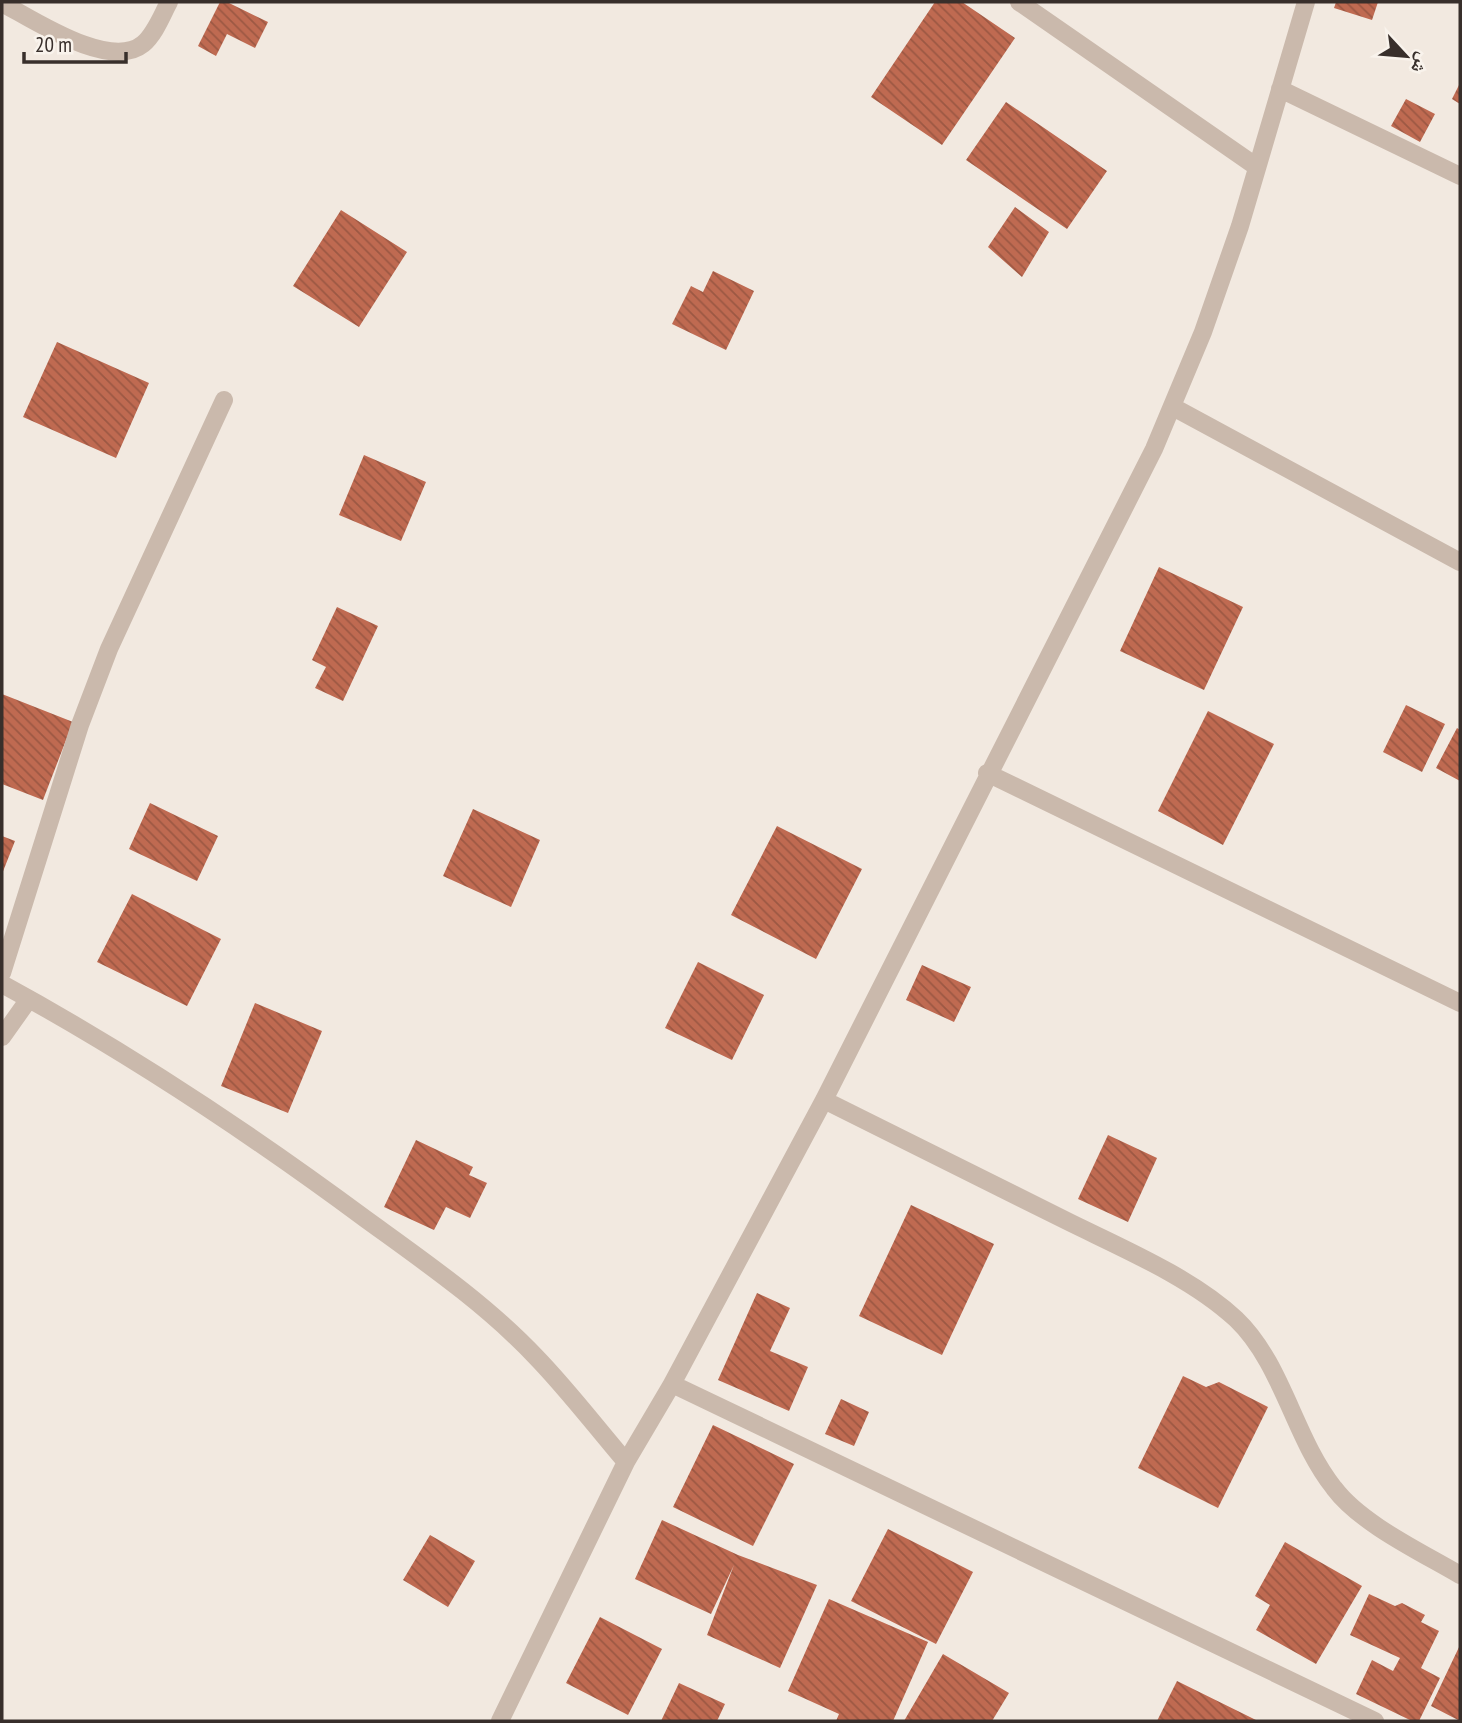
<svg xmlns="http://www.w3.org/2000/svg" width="1462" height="1723" viewBox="0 0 1462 1723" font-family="'PT Sans Narrow','Noto Naskh Arabic',sans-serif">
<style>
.building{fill:url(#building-back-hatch)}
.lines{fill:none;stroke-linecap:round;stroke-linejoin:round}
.minor{stroke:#cab9ac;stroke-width:18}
</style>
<defs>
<pattern id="building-back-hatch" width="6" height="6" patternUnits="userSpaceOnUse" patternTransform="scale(1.75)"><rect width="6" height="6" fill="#bf6a51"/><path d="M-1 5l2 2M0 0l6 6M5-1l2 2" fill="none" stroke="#9c5843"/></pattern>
</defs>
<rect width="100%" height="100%" fill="#f2e9e0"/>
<path class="building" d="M220 2H227L268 22 255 48 227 34 216 56 198 46Z
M935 2H962L1015 38 942 145 871 97Z
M1336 2H1378L1372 20 1334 8Z
M1460 83V104L1452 99Z
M1406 99 1435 114 1420 142 1391 126Z
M1006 102 1107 171 1067 229 966 160Z
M1015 207 1049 232 1022 277 988 247Z
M341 210 407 252 359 327 293 286Z
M713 271 754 291 726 350 672 324 691 286 703 292Z
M57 342 149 383 116 458 23 417Z
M364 455 426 482 401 541 339 515Z
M1159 567 1243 607 1204 690 1120 651Z
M337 607 378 626 343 701 315 688 326 667 312 660Z
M2 694 73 722 43 800 2 784Z
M1406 705 1445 724 1422 772 1383 752Z
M1208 711 1274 744 1223 845 1158 811Z
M1457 728 1460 730V781L1436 768Z
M150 803 218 836 197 881 129 849Z
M473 809 540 840 511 907 443 876Z
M777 826 862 869 816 959 731 915Z
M2 836 15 841 2 874Z
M132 894 221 939 187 1006 97 962Z
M698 962 764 995 732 1060 665 1028Z
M922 965 971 987 954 1022 906 1000Z
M255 1003 322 1031 288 1113 221 1086Z
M1108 1135 1157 1158 1128 1222 1078 1199Z
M416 1140 473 1167 469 1175 487 1183 470 1218 446 1207 434 1230 384 1207Z
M911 1205 994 1244 942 1355 859 1316Z
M757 1293 790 1308 770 1351 808 1367 789 1411 718 1380Z
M1183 1376 1206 1387 1219 1382 1268 1407 1218 1508 1138 1468Z
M841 1399 869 1412 854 1446 825 1434Z
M713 1425 794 1464 753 1546 673 1507Z
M662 1520 738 1555 817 1585 780 1668 707 1635 734 1565 711 1614 635 1579Z
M888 1529 973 1572 936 1644 851 1601Z
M430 1535 475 1561 448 1607 403 1580Z
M1285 1542 1362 1586 1316 1664 1256 1630 1270 1605 1255 1596Z
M1369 1594 1395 1606 1402 1603 1425 1615 1421 1622 1439 1631 1421 1668 1440 1678 1419 1721H1412L1356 1694 1372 1660 1393 1671 1400 1658 1350 1635Z
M829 1599 928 1642 893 1721H836L839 1714 788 1691Z
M600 1617 662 1649 628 1715 566 1683Z
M1460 1645V1721L1431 1706Z
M943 1654 1009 1693 992 1721H904Z
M1177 1681 1258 1721H1157Z
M679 1683 725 1704 717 1721H661Z"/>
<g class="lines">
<path class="minor" d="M1019 2 1257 167
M2 3C34 20 110 71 143 44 155 34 162 15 169 2
M1280 89 1460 176
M1173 407 1460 562
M987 773 1460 1003
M2 973 80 725 109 649 224 400
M2 984C129 1053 251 1134 367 1220 425 1262 487 1305 536 1357 568 1390 596 1427 626 1462
M2 1037 29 999
M824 1100C906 1141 988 1182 1071 1223 1124 1249 1192 1278 1236 1319 1283 1364 1294 1438 1334 1488 1361 1524 1421 1552 1460 1575
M672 1384 1375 1721
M500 1721 626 1462 672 1384 824 1100 1154 449 1203 332 1240 226 1306 2"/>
</g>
<rect width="1462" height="1723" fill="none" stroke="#382f2b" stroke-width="7"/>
<g transform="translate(1406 56) rotate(116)" stroke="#f9f3ec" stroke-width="5" paint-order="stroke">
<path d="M0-5L12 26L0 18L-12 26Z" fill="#382f2b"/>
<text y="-10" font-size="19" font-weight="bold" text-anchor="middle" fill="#382f2b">ش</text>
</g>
<path d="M24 52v10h102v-10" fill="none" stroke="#382f2b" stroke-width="3.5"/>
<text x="35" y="52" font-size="21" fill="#382f2b" stroke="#f9f3ec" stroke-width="5" paint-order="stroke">20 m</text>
</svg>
